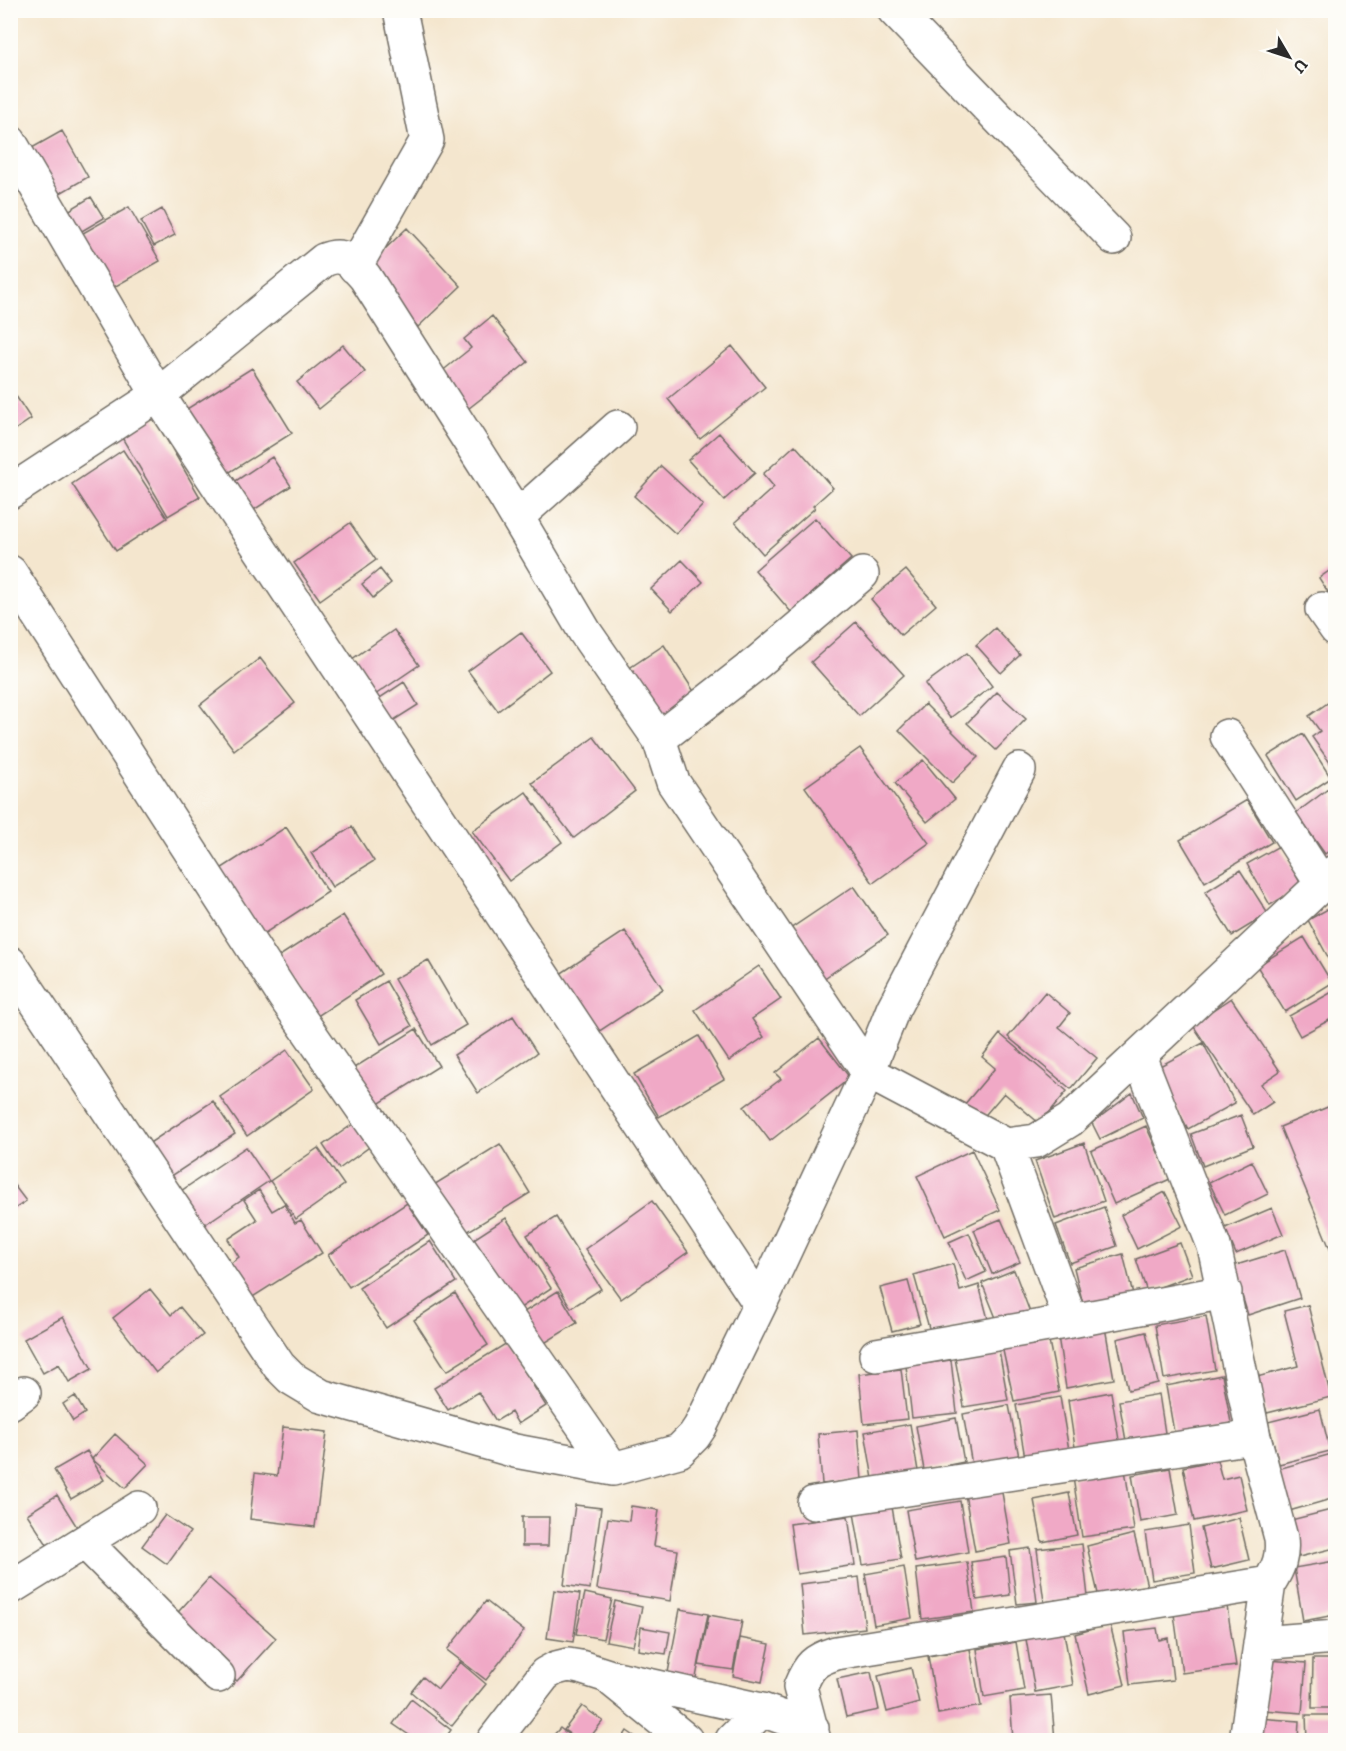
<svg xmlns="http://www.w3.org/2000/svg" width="1346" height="1751" viewBox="0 0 1346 1751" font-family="'IM FELL DW Pica',serif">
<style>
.building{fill:#f0a9c6}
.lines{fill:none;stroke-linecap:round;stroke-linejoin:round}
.street-casing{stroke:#716c64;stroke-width:36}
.street{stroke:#fff;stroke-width:33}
</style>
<rect width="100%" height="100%" fill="#fdfcf7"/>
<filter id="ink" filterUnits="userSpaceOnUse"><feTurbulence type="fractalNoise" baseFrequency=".0167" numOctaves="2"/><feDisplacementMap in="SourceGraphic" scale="12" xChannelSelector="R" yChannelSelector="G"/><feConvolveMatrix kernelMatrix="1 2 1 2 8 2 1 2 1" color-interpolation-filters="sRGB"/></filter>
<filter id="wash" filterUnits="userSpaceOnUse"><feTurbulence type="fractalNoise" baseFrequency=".008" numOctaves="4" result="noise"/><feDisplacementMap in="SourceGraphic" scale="24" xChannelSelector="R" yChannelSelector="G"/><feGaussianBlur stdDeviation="1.35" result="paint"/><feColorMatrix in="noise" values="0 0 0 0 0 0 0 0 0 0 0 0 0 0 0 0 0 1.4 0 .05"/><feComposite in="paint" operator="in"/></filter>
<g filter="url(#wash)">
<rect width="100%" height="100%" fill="#f4e6ce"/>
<g id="blocks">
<path class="building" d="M62 131 88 177 57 195 30 149Z
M91 197 104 218 75 235 63 214Z
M129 207 160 261 107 291 76 237Z
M162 209 175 235 154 246 141 221Z
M407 228 461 286 418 327 364 269Z
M492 316 528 362 464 412 436 376 471 348 464 339Z
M343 345 365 372 319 409 297 382Z
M732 346 765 387 700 439 668 399Z
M252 368 292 433 222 477 182 412Z
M10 387 31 419 10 433Z
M153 416 200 497 168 516 121 436Z
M719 433 755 473 724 500 688 460Z
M795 445 833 488 813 506 815 508 763 554 735 522 774 487 763 474Z
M123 450 167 518 116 551 72 484Z
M272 457 291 486 249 513 231 484Z
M661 466 703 505 676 534 634 496Z
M815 518 851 559 791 612 755 570Z
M350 523 376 560 320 600 294 563Z
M682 560 703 582 672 611 651 589Z
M1335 567V603L1319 578Z
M380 569 391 583 373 598 362 584Z
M906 570 936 605 901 635 871 599Z
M856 622 904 675 859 716 811 662Z
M995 628 1020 655 1001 673 976 645Z
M394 630 419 665 369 699 345 664Z
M521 632 550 671 498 711 468 671Z
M664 645 697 696 658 722 625 671Z
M967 653 992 686 950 718 925 684Z
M260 658 295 703 234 750 200 705Z
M404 682 418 705 383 727 369 705Z
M997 692 1026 719 996 750 967 723Z
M1332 700 1335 704V770L1312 737 1320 731 1309 716Z
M925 704 978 757 952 783 899 730Z
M1303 734 1331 778 1296 801 1268 756Z
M594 737 635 791 574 838 532 783Z
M860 748 929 843 873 883 805 787Z
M923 760 955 799 927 822 895 783Z
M1328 789 1335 799V846L1325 854 1296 813Z
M526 792 562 842 509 881 472 831Z
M1247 800 1272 842 1205 882 1180 840Z
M286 827 328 892 262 935 219 870Z
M352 827 374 861 332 887 311 853Z
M1279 846 1302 886 1270 905 1247 864Z
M1240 870 1268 914 1232 936 1205 892Z
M854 886 888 935 823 979 790 929Z
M1335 905V970L1308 920Z
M343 915 381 974 316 1017 278 957Z
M625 931 663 989 595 1034 557 976Z
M1304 937 1332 983 1285 1012 1257 966Z
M428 960 466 1025 432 1045 394 979Z
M759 966 781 999 752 1019 764 1037 729 1061 695 1010Z
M386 981 412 1026 381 1044 355 1000Z
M1334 991 1335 1017 1300 1036 1289 1016Z
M1045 992 1070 1013 1059 1027 1097 1058 1071 1089 1008 1037Z
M1231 998 1280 1071 1261 1084 1273 1102 1253 1115 1192 1024Z
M513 1016 537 1053 478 1093 454 1055Z
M416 1029 439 1066 372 1108 349 1071Z
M1000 1034 1067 1091 1040 1124 1004 1093 981 1120 964 1105 995 1068 982 1057Z
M699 1036 724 1079 659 1117 634 1074Z
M819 1038 850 1078 770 1141 744 1107 781 1079 775 1073Z
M1203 1043 1235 1103 1188 1129 1156 1068Z
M287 1050 314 1089 247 1136 220 1097Z
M1132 1093 1143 1118 1100 1139 1092 1123Z
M213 1101 235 1134 164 1181 142 1148Z
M1335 1104V1261L1280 1127Z
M1241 1115 1253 1146 1203 1166 1191 1134Z
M356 1122 372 1145 339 1169 323 1145Z
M1146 1126 1170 1179 1114 1204 1091 1151Z
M1084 1143 1104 1201 1055 1219 1035 1161Z
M500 1144 530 1193 462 1235 432 1186Z
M246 1147 269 1181 198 1229 175 1195Z
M318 1148 344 1185 296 1219 270 1181Z
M972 1150 1000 1210 945 1236 917 1176Z
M1252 1161 1268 1194 1225 1215 1209 1182Z
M10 1180 26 1201 10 1212Z
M259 1190 272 1211 284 1204 295 1223 301 1220 322 1253 248 1300 227 1266 239 1257 228 1239 257 1220 244 1200Z
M1165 1192 1182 1226 1137 1249 1121 1215Z
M652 1201 688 1252 621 1299 585 1249Z
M407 1203 428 1235 349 1287 328 1255Z
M1104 1207 1117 1246 1070 1263 1056 1225Z
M1272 1208 1283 1234 1236 1254 1225 1228Z
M556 1217 601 1289 571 1308 527 1235Z
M506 1218 551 1288 511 1314 466 1244Z
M1001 1219 1020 1262 992 1274 974 1230Z
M969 1233 986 1272 966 1281 949 1242Z
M430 1241 456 1282 386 1328 359 1288Z
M1180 1243 1192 1275 1147 1292 1136 1259Z
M1285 1250 1300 1298 1248 1315 1233 1266Z
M1123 1254 1134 1298 1085 1312 1074 1268Z
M953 1264 960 1291 979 1285 988 1319 931 1335 914 1275Z
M1014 1270 1031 1315 1000 1328 982 1283Z
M908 1281 920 1324 892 1331 880 1288Z
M150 1289 171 1315 180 1307 203 1335 156 1373 113 1318Z
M558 1291 577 1323 538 1347 519 1315Z
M455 1293 488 1345 447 1371 414 1320Z
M1308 1305 1331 1397 1267 1413 1257 1377 1298 1366 1284 1311Z
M1206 1316 1215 1370 1164 1379 1155 1325Z
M63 1317 92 1369 69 1382 59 1364 43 1373 24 1339Z
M1105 1327 1114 1379 1066 1388 1058 1336Z
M1146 1332 1158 1383 1128 1390 1117 1339Z
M1048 1336 1059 1392 1014 1401 1002 1346Z
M507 1343 546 1406 518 1424 511 1412 496 1421 478 1392 448 1410 434 1388Z
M999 1350 1008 1400 964 1407 955 1358Z
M951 1360 957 1413 912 1418 906 1366Z
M901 1369 907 1419 864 1424 859 1374Z
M1222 1375 1232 1428 1175 1438 1166 1386Z
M1111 1392 1120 1446 1076 1454 1068 1400Z
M1159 1394 1165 1433 1126 1441 1119 1401Z
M75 1396 85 1413 73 1421 63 1404Z
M1060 1397 1069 1450 1025 1458 1016 1405Z
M1009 1405 1019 1457 972 1465 963 1414Z
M1320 1409 1330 1451 1279 1464 1268 1422Z
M956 1418 964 1462 924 1470 916 1426Z
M910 1424 918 1471 873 1479 865 1432Z
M283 1427 327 1432 315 1527 250 1519 255 1473 277 1476Z
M858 1430 862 1480 822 1484 818 1434Z
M115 1434 148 1464 125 1488 92 1459Z
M87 1451 104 1480 71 1499 54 1470Z
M1335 1453V1498L1289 1511 1278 1469Z
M1217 1460 1222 1479 1239 1475 1247 1510 1194 1521 1183 1467Z
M1170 1468 1178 1515 1140 1522 1132 1475Z
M1125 1469 1134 1530 1082 1537 1073 1477Z
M1001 1487 1011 1544 975 1551 965 1494Z
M1069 1493 1077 1535 1042 1542 1034 1500Z
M57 1495 77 1527 48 1546 27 1514Z
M960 1501 968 1552 915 1562 906 1510Z
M575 1505 601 1508 590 1589 564 1585Z
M631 1506 659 1510 654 1546 678 1550 670 1601 597 1589 608 1518 629 1521Z
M892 1507 901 1559 863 1565 854 1513Z
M1335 1509V1548L1299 1557 1291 1520Z
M165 1515 190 1532 167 1564 142 1546Z
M848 1516 855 1565 797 1574 790 1524Z
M522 1517H549L548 1546H522Z
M1239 1518 1249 1560 1211 1569 1201 1528Z
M1189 1525 1195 1573 1152 1580 1145 1532Z
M1134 1534 1147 1586 1099 1598 1087 1546Z
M1082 1544 1088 1597 1044 1602 1037 1549Z
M1030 1548 1037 1602 1017 1604 1010 1551Z
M1006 1557 1010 1595 977 1600 971 1562Z
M1335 1561V1615L1303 1621 1294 1568Z
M967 1562 974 1612 922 1619 916 1569Z
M904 1567 912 1618 874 1625 865 1574Z
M859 1577 865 1628 805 1635 800 1584Z
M209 1578 276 1638 237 1681 170 1621Z
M554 1590 580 1594 573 1642 547 1638Z
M585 1593 612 1599 603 1639 576 1634Z
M486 1601 524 1631 486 1680 447 1650Z
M615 1601 642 1607 633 1646 606 1641Z
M1227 1606 1236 1666 1182 1673 1174 1614Z
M680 1609 708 1614 695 1683 667 1678Z
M709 1615 742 1621 733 1670 699 1665Z
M1110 1624 1125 1685 1089 1694 1075 1634Z
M641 1627 670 1632 666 1654 638 1650Z
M1157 1628 1159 1640 1168 1638 1173 1680 1130 1685 1124 1632Z
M1064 1632 1073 1685 1035 1692 1026 1639Z
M740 1638 770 1644 762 1682 733 1676Z
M1016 1642 1024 1690 984 1697 977 1649Z
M970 1649 981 1706 938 1714 928 1656Z
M1313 1659H1335V1708H1312Z
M1268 1660 1306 1663 1302 1713 1264 1710Z
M460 1662 486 1684 452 1726 411 1692 423 1677 438 1689Z
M911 1668 919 1703 887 1712 878 1676Z
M871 1672 879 1710 846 1717 837 1679Z
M1051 1695 1055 1740H1013L1010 1698Z
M411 1699 451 1730 444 1740H404L409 1735 393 1724Z
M582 1706 603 1721 588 1740H579L564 1730Z
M1306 1715H1335V1740H1307Z
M1256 1718 1299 1721 1298 1740H1254Z
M560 1728 575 1740H549Z
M627 1731 640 1740H621Z"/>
</g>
</g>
<g filter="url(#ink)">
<use href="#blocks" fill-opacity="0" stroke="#716c64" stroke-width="1.5"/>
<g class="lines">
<defs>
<path id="street" d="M894 10 1114 238
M10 142 158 395 760 1304
M355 267 427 140 400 10
M10 492 158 395 324 260C345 251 352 263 365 277L507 500 585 632 659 739
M517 517 618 427
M10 572 284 996 613 1469
M862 574 758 662 659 739 673 782 868 1072 1006 1145 1036 1141 1070 1120 1336 871
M1322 609 1336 629
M1227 736 1322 884
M10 963 279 1366 291 1378 321 1396 515 1451 613 1469 679 1451 694 1436 700 1427 760 1304 868 1072 893 1009 1019 770
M1139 1056 1214 1246 1254 1437 1281 1538C1283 1556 1279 1567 1269 1583L1246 1740
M1006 1145 1071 1321
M876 1355 1071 1321 1225 1292
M10 1403 24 1393
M814 1503 1254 1437
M85 1542 218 1676
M10 1588 139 1508
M1260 1643 1336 1637
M613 1681 686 1740
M494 1740 545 1674 556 1668 568 1665 580 1667 608 1676 762 1710 812 1728
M732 1740 762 1710
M814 1740 800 1687C809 1665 814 1660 836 1653L1269 1583"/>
</defs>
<use href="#street" class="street-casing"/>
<use href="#street" class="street"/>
</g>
</g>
<rect width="1346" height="1751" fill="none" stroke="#fdfcf7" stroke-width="36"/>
<g transform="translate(1289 57) rotate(129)" stroke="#fdfcf7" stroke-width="4.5" paint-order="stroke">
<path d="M0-4.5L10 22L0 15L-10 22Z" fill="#2b2b2b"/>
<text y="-9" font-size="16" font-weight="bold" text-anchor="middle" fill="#2b2b2b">U</text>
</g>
</svg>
